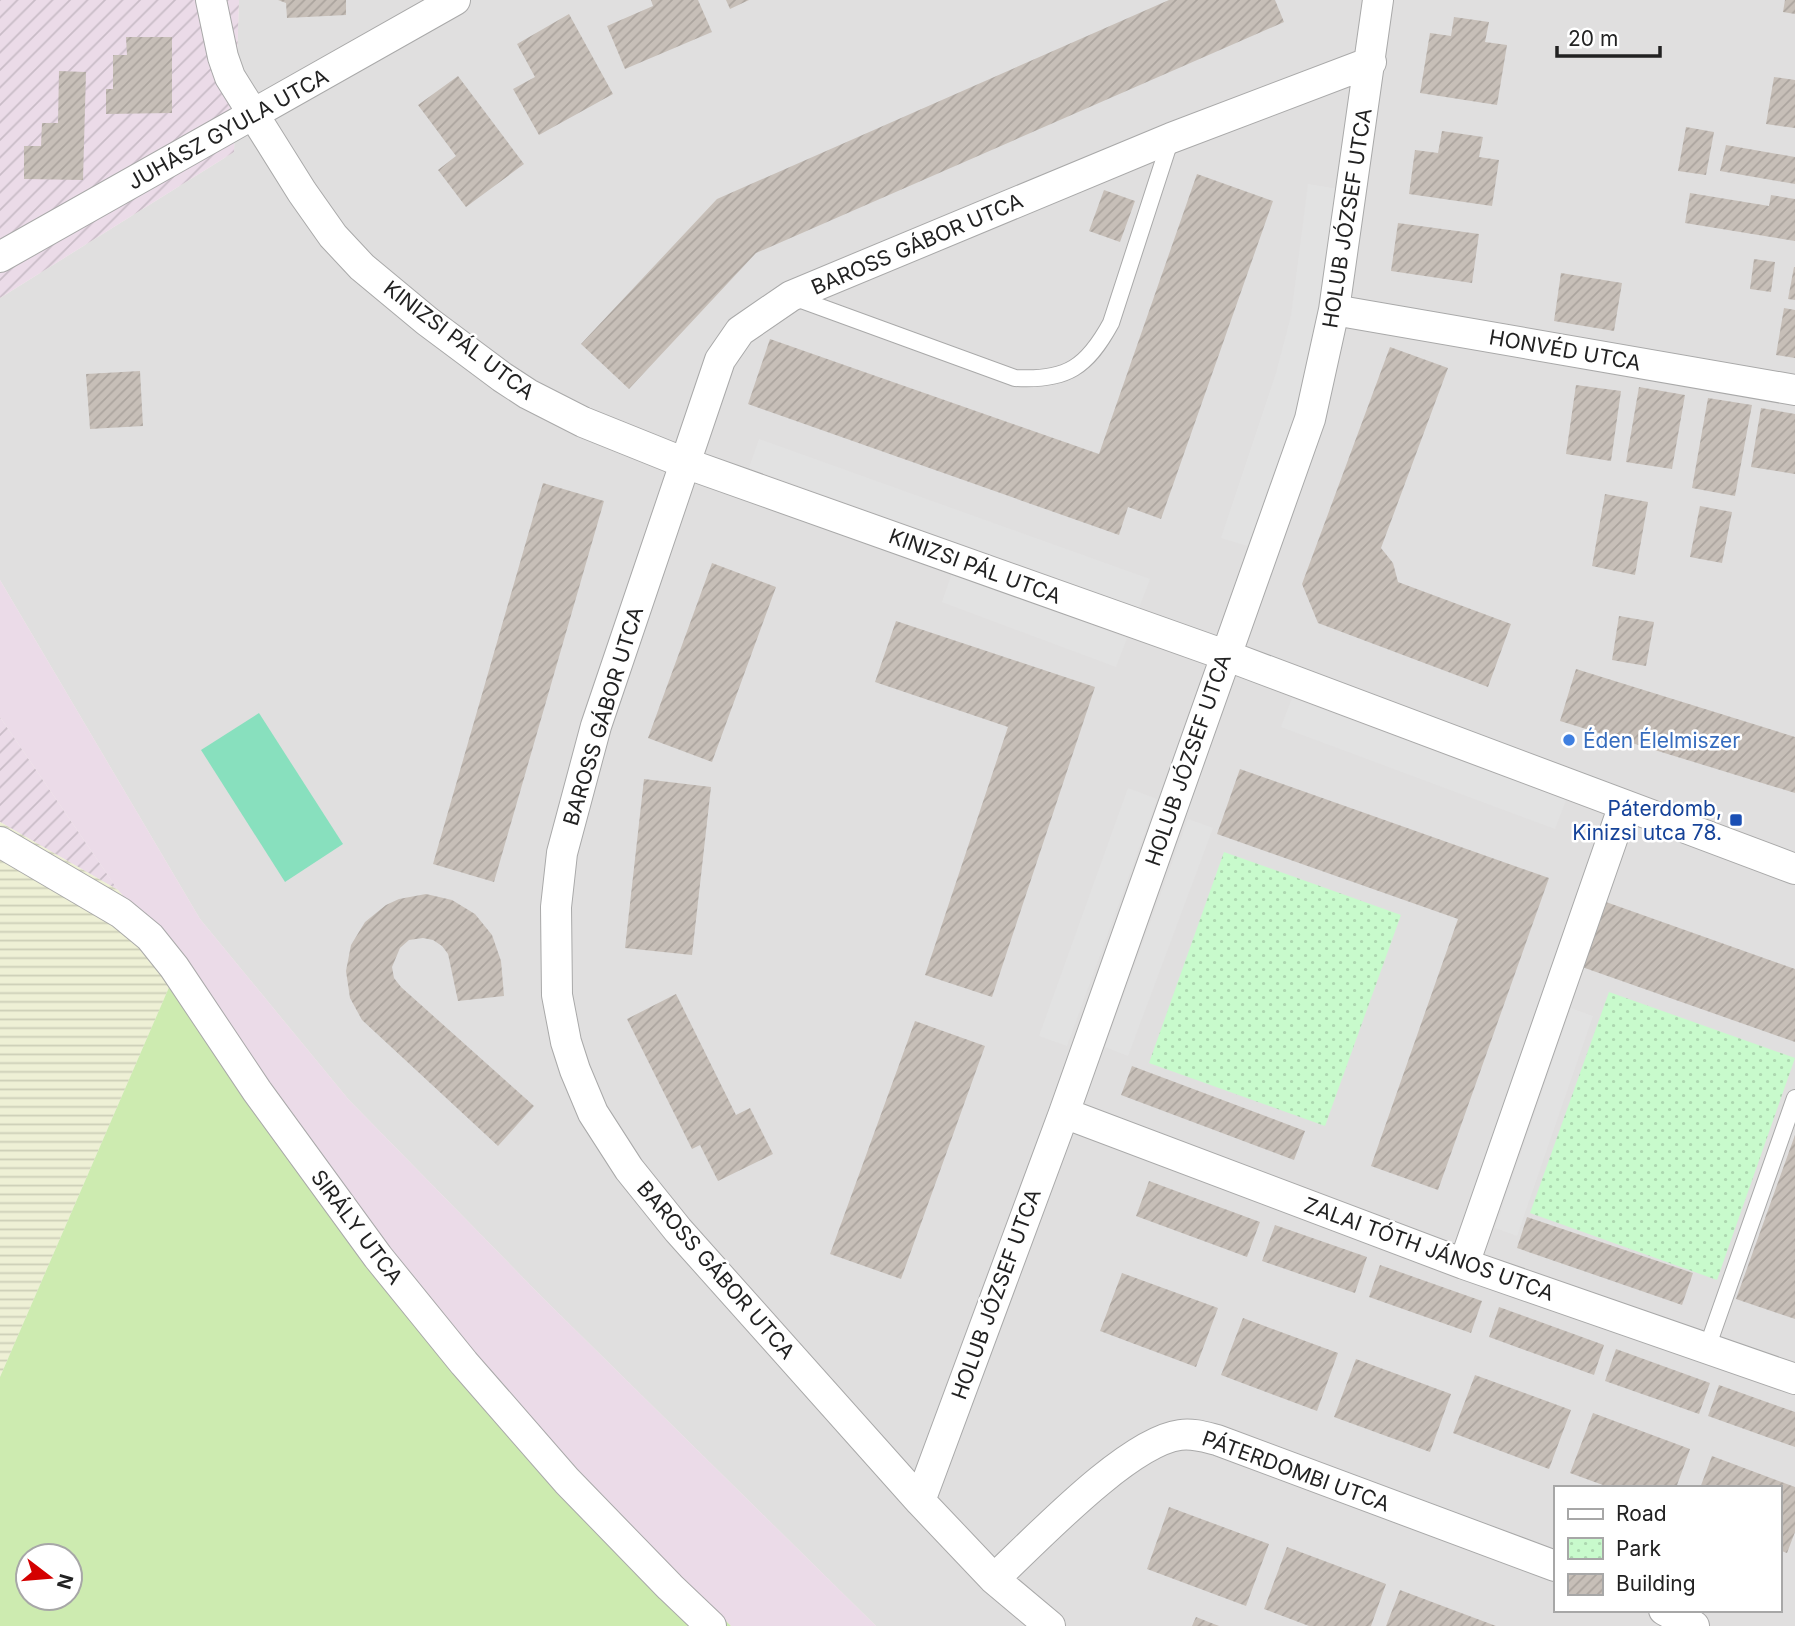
<svg xmlns="http://www.w3.org/2000/svg" width="1795" height="1626" viewBox="0 0 1795 1626" font-family="Inter,sans-serif">
<style>
.residential{fill:#e0dfdf;fill-rule:evenodd}
.industrial{fill:url(#industrial-furrows)}
.railway{fill:#ebdbe8}
.farmland{fill:url(#farmland-rules)}
.park{fill:url(#park-dots)}
.garden{fill:#cdebb0;fill-rule:evenodd}
.pitch{fill:#88e0be}
.parking{fill:#e2e2e2}
.building{fill:url(#building-hatch)}
.lines{fill:none;stroke-linecap:round;stroke-linejoin:round}
.service-casing{stroke:#a9a9a9;stroke-width:18}
.minor-casing{stroke:#a9a9a9;stroke-width:32}
.service{stroke:#fff;stroke-width:16}
.minor{stroke:#fff;stroke-width:30}
.shop-dot{fill:#3f7fe0;stroke:#fff;stroke-width:2.5}
.transit-dot{fill:#1a4fb4;stroke:#fff;stroke-width:2.5}
.labels{text-anchor:middle;dominant-baseline:central;stroke-width:5;stroke-linejoin:round;paint-order:stroke}
.street-label{font-size:21px;fill:#222;stroke:#fff}
.shop-label{font-size:21px;fill:#366cbe;stroke:#fff;text-anchor:start}
.transit-label{font-size:21px;fill:#164399;stroke:#fff;text-anchor:end}
</style>
<defs>
<pattern id="industrial-furrows" width="10" height="10" patternUnits="userSpaceOnUse" patternTransform="scale(1.75)"><rect width="10" height="10" fill="#ebdbe8"/><path d="M-1 1l2-2M0 10L10 0M9 11l2-2" fill="none" stroke="#c9bcc7"/></pattern>
<pattern id="farmland-rules" width="6" height="5" patternUnits="userSpaceOnUse" patternTransform="scale(1.75)"><rect width="6" height="5" fill="#eef0d5"/><path d="M0 2.5h6" fill="none" stroke="#ccceb7"/></pattern>
<pattern id="park-dots" width="8" height="8" patternUnits="userSpaceOnUse" patternTransform="scale(1.75)"><rect width="8" height="8" fill="#c8facc"/><path d="M2 2h.1M6 6h.1" fill="none" stroke="#acd6af" stroke-width="1.8" stroke-linecap="round"/></pattern>
<pattern id="building-hatch" width="6" height="6" patternUnits="userSpaceOnUse" patternTransform="scale(1.75)"><rect width="6" height="6" fill="#c7bfb8"/><path d="M-1 1l2-2M0 6l6-6M5 7l2-2" fill="none" stroke="#aba49e"/></pattern>
</defs>
<rect width="100%" height="100%" fill="#f2efe9"/>
<path class="residential" d="M239 0H1795V1626H876L541 1296 349 1100 200 919 0 580V298L234 152ZM1555 1488H1779V1610H1555Z"/>
<path class="industrial" d="M0 0H239L234 152 0 298Z
M0 717 118 890 0 822Z"/>
<path class="railway" d="M0 580 200 919 349 1100 541 1296 876 1626H731L620 1517 465 1350 288 1121 180 962 118 890 0 717Z"/>
<path class="farmland" d="M0 822 118 890 180 962 0 1377Z"/>
<path class="park" d="M1224 852 1401 915 1325 1126 1149 1063Z
M1609 992 1795 1058 1717 1280 1530 1213Z"/>
<path class="garden" d="M180 962 288 1121 465 1350 620 1517 731 1626H0V1377ZM28 1556H70V1598H28Z"/>
<path class="pitch" d="M259 713 343 844 285 882 201 750Z"/>
<path class="parking" d="M1308 184 1339 189 1321 312 1306 387 1251 547 1221 538 1276 373 1291 316Z
M759 439 1150 579 1139 608 749 468Z
M952 573 1127 638 1116 667 942 602Z
M1292 698 1566 800 1555 829 1281 727Z
M1128 788 1157 799 1067 1046 1039 1036Z
M1188 819 1213 828 1128 1056 1105 1047Z
M1571 1008 1593 1016 1517 1236 1495 1228Z"/>
<path class="building" d="M278 0H346V15L287 18 286 3Z
M651 0H698L712 32 625 69 607 26 653 6Z
M726 0H749L730 9Z
M1169 0H1275L1284 22 756 253 629 389 581 344 717 199Z
M1785 0H1795V14L1783 12Z
M569 14 613 94 539 135 513 89 535 77 517 44Z
M1454 17 1489 22 1485 42 1507 45 1497 105 1420 93 1430 33 1451 36Z
M126 37H172V113L106 114V89H113V55H127Z
M59 71 86 72 83 180 24 179V146H41L42 123H58Z
M458 76 524 164 466 207 438 170 456 156 418 105Z
M1774 77 1795 80V128L1766 124Z
M1686 127 1714 132 1706 175 1678 171Z
M1442 131 1483 137 1479 157 1499 160 1492 206 1409 194 1415 150 1438 153Z
M1726 145 1795 157V184L1720 171Z
M1197 174 1273 201 1161 519 1128 507 1119 535 748 404 770 339 1099 454Z
M1104 190 1135 201 1120 242 1089 231Z
M1690 193 1769 206 1771 195 1795 199V241L1685 223Z
M1398 223 1479 234 1472 283 1391 271Z
M1754 259 1775 262 1771 292 1750 289Z
M1794 267H1795V300L1788 299Z
M1561 273 1622 283 1614 331 1554 321Z
M1784 308 1795 310V358L1776 355Z
M1390 347 1448 368 1381 548 1393 563 1398 582 1511 624 1488 687 1318 623 1302 584Z
M140 371 143 426 90 429 86 374Z
M1576 385 1621 391 1611 461 1566 454Z
M1639 387 1685 395 1672 469 1626 462Z
M1708 398 1752 405 1735 496 1692 488Z
M1761 408 1795 414V474L1751 467Z
M543 483 604 501 494 882 433 864Z
M1605 494 1648 502 1635 575 1592 566Z
M1700 506 1732 512 1722 563 1690 557Z
M712 563 776 587 712 762 648 738Z
M1619 616 1654 622 1646 666 1612 660Z
M896 621 1095 687 992 997 925 975 1008 727 875 682Z
M1576 669 1795 737V793L1560 721Z
M1240 769 1549 878 1438 1190 1371 1166 1458 919 1217 834Z
M644 779 711 787 692 955 625 948Z
M426 894 452 900 475 914 492 935 501 961 504 996 458 1001 448 954 442 946 433 940 423 938 409 940 400 948 392 967 394 978 401 987 534 1106 498 1146 362 1020 350 998 346 971 351 945 365 922 386 905 399 899Z
M1606 902 1795 969V1042L1582 967Z
M676 994 736 1115 750 1108 773 1154 718 1181 700 1145 692 1149 627 1019Z
M915 1021 985 1046 901 1279 830 1254Z
M1132 1066 1305 1131 1294 1160 1121 1095Z
M1795 1135V1319L1736 1299Z
M1149 1181 1260 1222 1247 1257 1136 1216Z
M1527 1217 1693 1273 1682 1305 1517 1248Z
M1275 1225 1367 1257 1355 1293 1262 1261Z
M1380 1265 1482 1301 1471 1333 1369 1297Z
M1122 1273 1218 1308 1196 1367 1100 1331Z
M1499 1307 1604 1345 1594 1375 1489 1337Z
M1243 1318 1338 1353 1317 1411 1221 1375Z
M1616 1349 1710 1383 1699 1414 1605 1381Z
M1356 1359 1451 1394 1430 1452 1334 1417Z
M1475 1375 1571 1410 1549 1469 1453 1433Z
M1719 1385 1795 1412V1447L1708 1416Z
M1593 1413 1690 1449 1676 1488H1611L1570 1473Z
M1712 1456 1795 1487V1532L1787 1553 1779 1550V1488H1700Z
M1169 1507 1269 1544 1246 1606 1147 1569Z
M1287 1547 1386 1584 1371 1626H1309L1264 1609Z
M1400 1590 1496 1626H1386Z
M1196 1617 1219 1626H1192Z"/>
<g class="lines">
<defs>
<path id="service" d="M793 297 1015 378C1067 381 1087 367 1111 323L1171 138
M1707 1348 1795 1098"/>
<path id="minor" d="M211 0 223 57 230 77 302 192 333 236 362 267 427 321 502 377 528 394 583 422 685 463 1225 655 1795 869
M0 257 455 0
M1334 310 1795 390
M0 842 121 913 150 937 174 967 257 1091 378 1257 464 1363 567 1481 670 1587 711 1626
M1064 1113 1464 1264 1795 1379
M1464 1264 1624 805
M920 1501 1064 1113 1310 419 1334 310 1378 0
M994 1579C1034 1542 1127 1442 1180 1435 1193 1433 1205 1437 1217 1440L1555 1566
M1664 1610 1694 1626
M1050 1626 994 1579 920 1501 678 1230 629 1169 593 1113 575 1070 566 1042 557 995 556 907 562 853 596 726 720 360 740 331 791 296 1171 138 1371 62"/>
</defs>
<use href="#service" class="service-casing"/>
<use href="#minor" class="minor-casing"/>
<use href="#service" class="service"/>
<use href="#minor" class="minor"/>
</g>
<circle class="shop-dot" cx="1569" cy="740" r="7"/>
<rect class="transit-dot" x="1729" y="813" width="14" height="14" rx="3.5"/>
<g class="labels">
<g class="street-label">
<text transform="translate(228 129) rotate(-29)">JUHÁSZ GYULA UTCA</text>
<text transform="translate(1347 218) rotate(-81)">HOLUB JÓZSEF UTCA</text>
<text transform="translate(917 244) rotate(-23)">BAROSS GÁBOR UTCA</text>
<text transform="translate(459 340) rotate(37)">KINIZSI PÁL UTCA</text>
<text transform="translate(1565 350) rotate(10)">HONVÉD UTCA</text>
<text transform="translate(975 566) rotate(20)">KINIZSI PÁL UTCA</text>
<text transform="translate(603 716) rotate(-73)">BAROSS GÁBOR UTCA</text>
<text transform="translate(1188 760) rotate(-71)">HOLUB JÓZSEF UTCA</text>
<text transform="translate(357 1227) rotate(53)">SIRÁLY UTCA</text>
<text transform="translate(1429 1249) rotate(20)">ZALAI TÓTH JÁNOS UTCA</text>
<text transform="translate(716 1270) rotate(49)">BAROSS GÁBOR UTCA</text>
<text transform="translate(996 1294) rotate(-70)">HOLUB JÓZSEF UTCA</text>
<text transform="translate(1296 1471) rotate(20)">PÁTERDOMBI UTCA</text>
</g>
<g class="shop-label">
<text x="1583" y="740">Éden Élelmiszer</text>
</g>
<g class="transit-label">
<text x="1722" y="808">Páterdomb,<tspan x="1722" dy="24">Kinizsi utca 78.</tspan></text>
</g>
</g>
<rect x="1554" y="1486" width="228" height="126" fill="#ffffff" stroke="#a7a7a7" stroke-width="2"/>
<rect x="1568" y="1509" width="35" height="10" fill="#ffffff" stroke="#a7a7a7" stroke-width="2"/>
<text x="1616" y="1521" font-size="21" fill="#222222">Road</text>
<rect x="1568" y="1538" width="35" height="21" fill="url(#park-dots)" stroke="#a7a7a7" stroke-width="2"/>
<text x="1616" y="1556" font-size="21" fill="#222222">Park</text>
<rect x="1568" y="1574" width="35" height="21" fill="url(#building-hatch)" stroke="#a7a7a7" stroke-width="2"/>
<text x="1616" y="1591" font-size="21" fill="#222222">Building</text>
<g transform="translate(49 1577) rotate(106)"><circle r="33" fill="#ffffff" stroke="#a7a7a7" stroke-width="2"/>
<path d="M0-5L12 26L0 18L-12 26Z" fill="#d40000"/>
<text y="-10" font-size="19" font-weight="bold" text-anchor="middle" fill="#222222">N</text>
</g>
<path d="M1557 46v10h103v-10" fill="none" stroke="#222222" stroke-width="3.5"/>
<text x="1568" y="46" font-size="21" fill="#222222" stroke="#ffffff" stroke-width="5" paint-order="stroke">20 m</text>
</svg>
